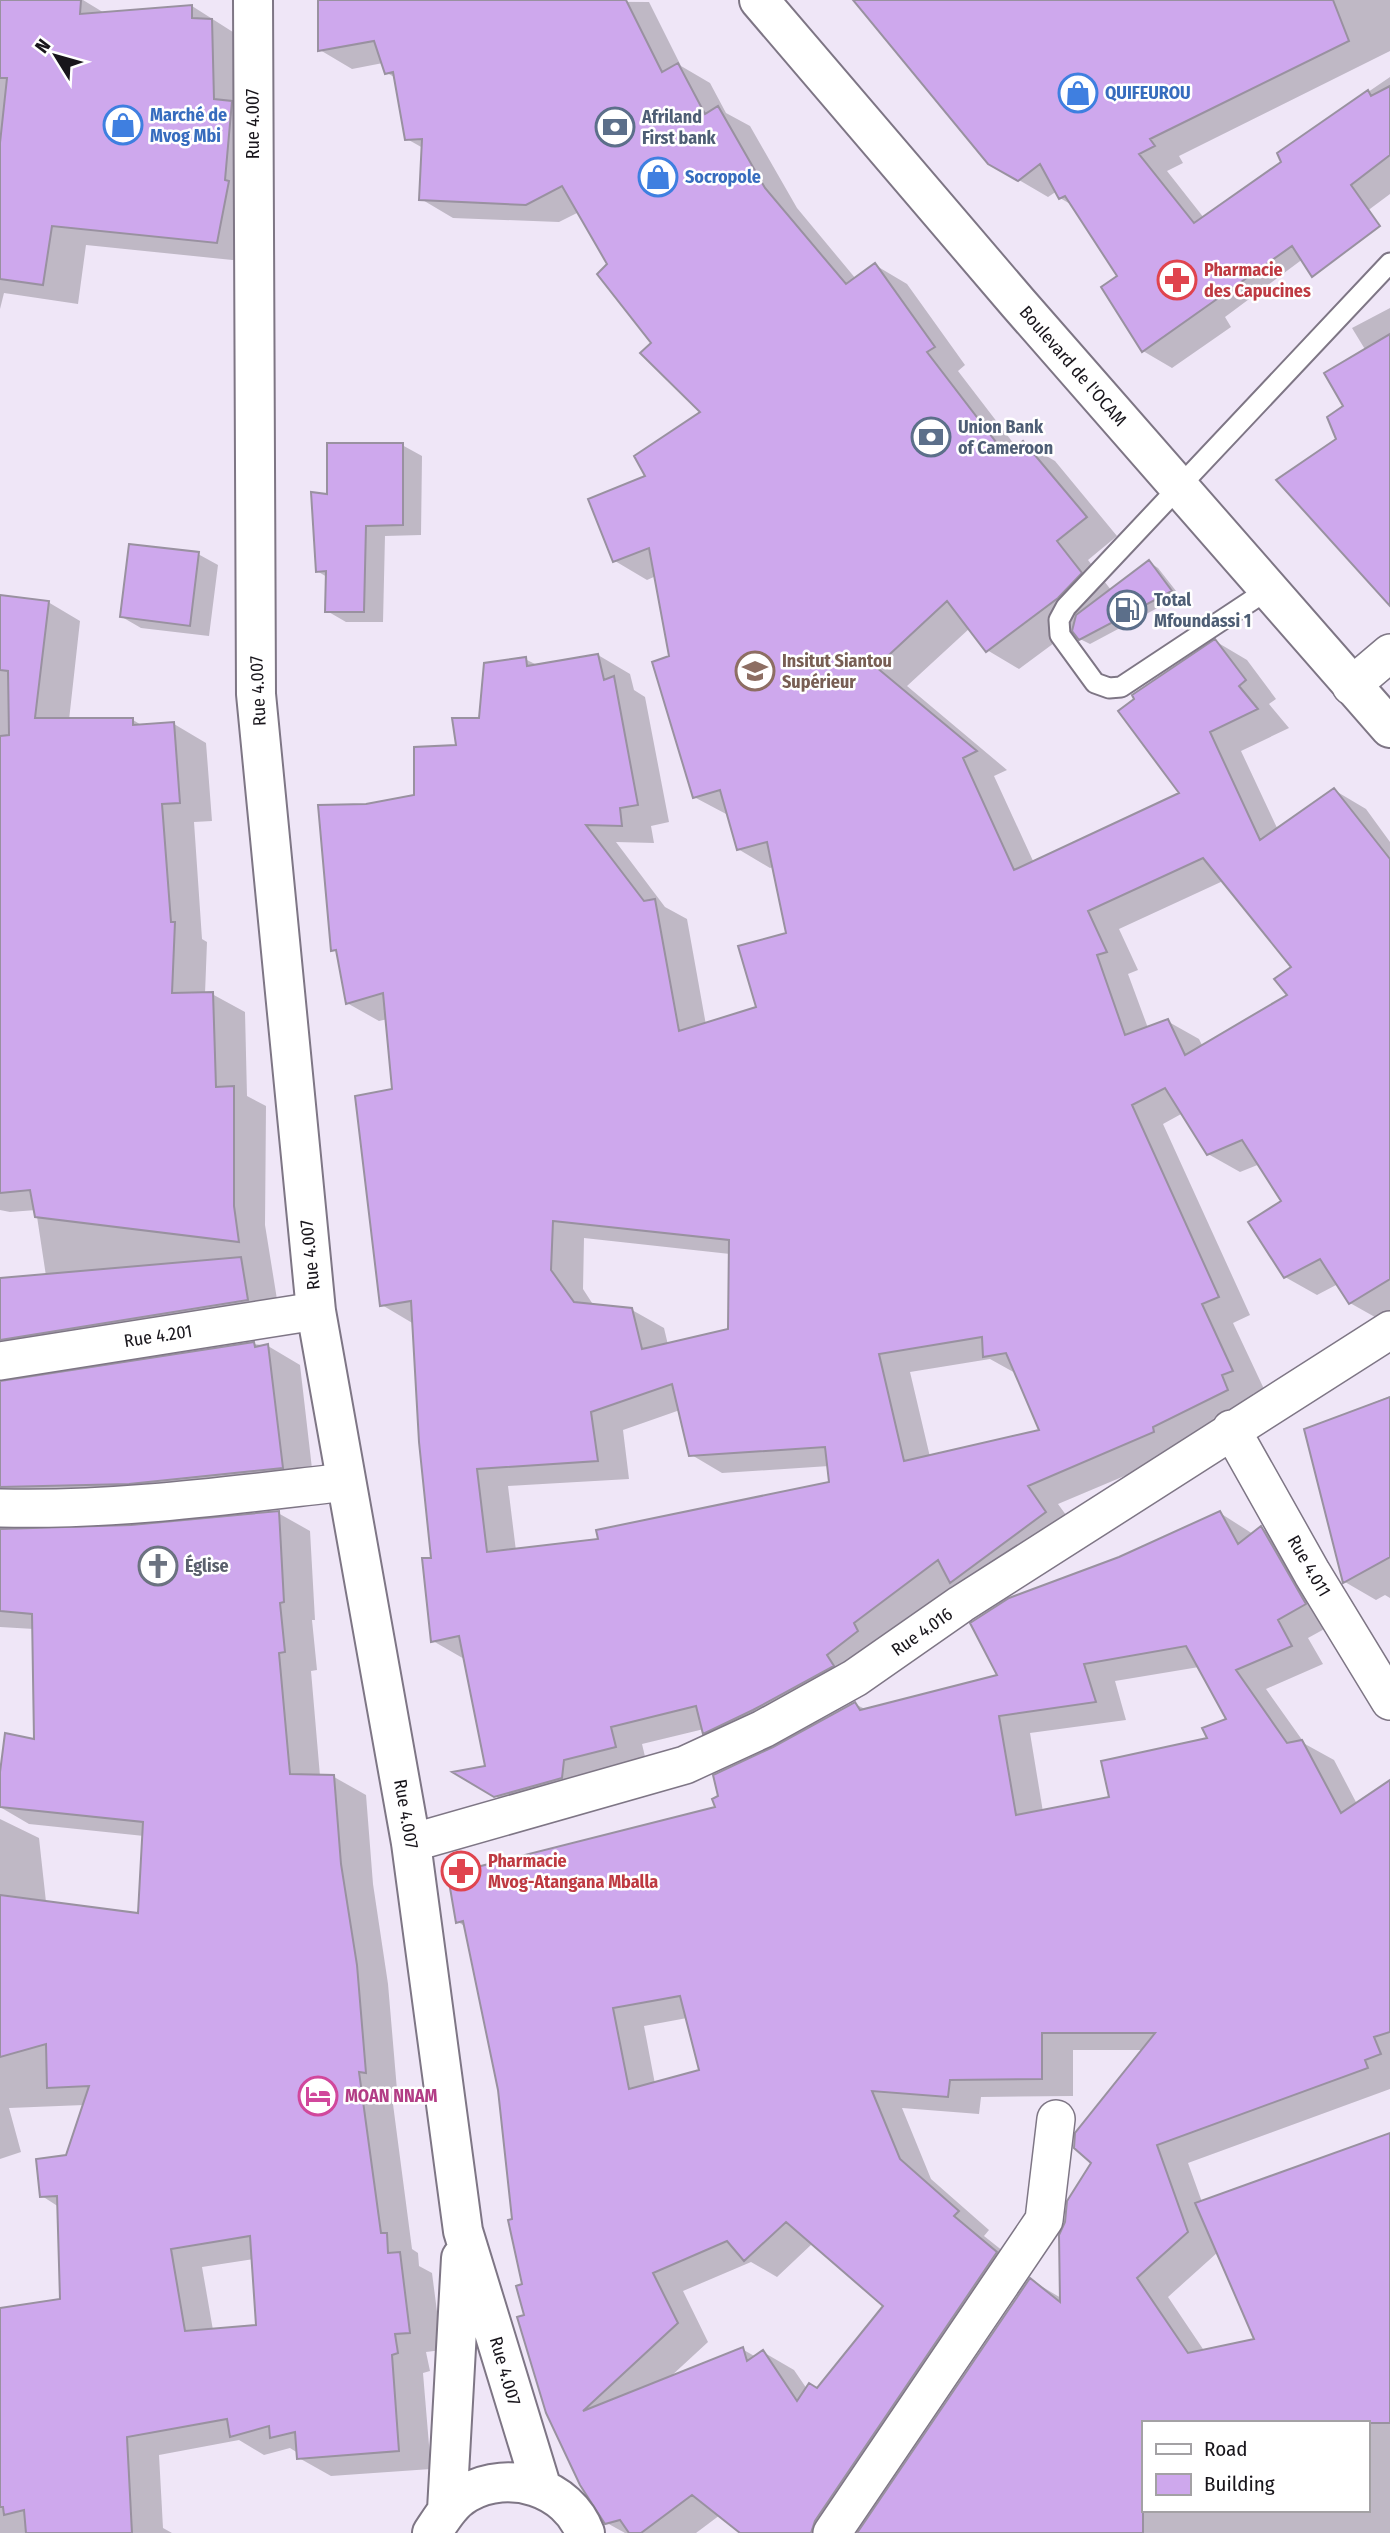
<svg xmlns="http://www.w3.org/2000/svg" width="1390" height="2533" viewBox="0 0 1390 2533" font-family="'Fira Sans Condensed',sans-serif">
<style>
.shadow{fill:#0003;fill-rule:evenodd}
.building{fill:#cea8ed;stroke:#9991a0;stroke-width:2;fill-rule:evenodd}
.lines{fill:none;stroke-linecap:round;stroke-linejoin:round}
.service-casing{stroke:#7e7685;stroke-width:23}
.minor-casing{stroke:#7e7685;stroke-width:40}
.secondary-casing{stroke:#7e7685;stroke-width:42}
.trunk-casing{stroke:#7e7685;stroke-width:42}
.service{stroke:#fff;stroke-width:19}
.minor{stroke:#fff;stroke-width:37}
.secondary{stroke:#fff;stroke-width:38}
.trunk{stroke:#fff;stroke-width:38}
.labels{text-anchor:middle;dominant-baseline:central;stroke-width:5;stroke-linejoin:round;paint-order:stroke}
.shop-label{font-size:18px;font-weight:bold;fill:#366cbe;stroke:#fff;text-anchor:start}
.service-label{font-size:18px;font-weight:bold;fill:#4e5e75;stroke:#fff;text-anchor:start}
.street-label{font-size:18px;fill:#18151b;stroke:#fff}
.health-label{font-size:18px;font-weight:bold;fill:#be3a42;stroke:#fff;text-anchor:start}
.education-label{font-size:18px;font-weight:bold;fill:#785e54;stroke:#fff;text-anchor:start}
.worship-label{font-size:18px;font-weight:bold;fill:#5b616d;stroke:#fff;text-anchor:start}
.hotel-label{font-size:18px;font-weight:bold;fill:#b23c85;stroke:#fff;text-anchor:start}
</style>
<rect width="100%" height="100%" fill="#efe6f7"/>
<path class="shadow" d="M0 0H83L106 14 192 6 247 41 252 262 86 245 78 304 4 293 0 309Z
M320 0 649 2 681 66 710 83 726 113 750 126 797 208 856 279 875 265 907 284 965 365 958 371 1017 448 1024 443 1055 461 1117 536 1088 560 1111 590 1149 562 1158 568 1180 596 1090 644 1080 639 1073 629 1019 669 987 650 970 628 907 686 1007 770 994 776 1034 863 1182 794 1215 641 1247 660 1276 699 1269 704 1289 728 1241 751 1278 830 1334 790 1366 809 1390 842V1316L1382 1321 1350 1303 1338 1284 1317 1295 1285 1277 1284 1201 1260 1164 1240 1172 1208 1154 1183 1113 1163 1124 1250 1315 1233 1323 1264 1389 1253 1394 1259 1408 1186 1450 1058 1504 1077 1530 736 1751 704 1729 642 1744 647 1765 528 1815 495 1796 466 1660 433 1641V1560L414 1324 382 1305 394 1091 388 1019 379 1021 347 1003 338 952 333 950 367 806 415 797 480 720 525 659 539 666 598 655 630 674 634 690 645 697 669 822 651 826 654 843 616 842 665 907 687 919 706 1025 759 1008 788 934 774 867 770 868 738 849 728 815 694 797 656 576 647 580 615 561 648 476 703 413 654 344 579 212 559 222 453 218 421 199 423 148 407 139 396 78 387 73 383 63 352 69 320 50ZM1223 881 1293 968 1290 995 1203 1047 1199 1039 1167 1021 1148 1028 1128 974 1138 970 1119 929ZM584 1238 730 1254 729 1330 668 1345 664 1328 632 1310 594 1306 583 1289ZM990 1359 1017 1374 1042 1431 930 1457 910 1372ZM680 1410 690 1454 722 1473 829 1466 831 1483 600 1540 516 1551 508 1486 629 1479 623 1430Z
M855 0H1390V51L1179 156 1183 163 1167 171 1204 218 1283 163 1279 153 1390 77V194L1225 317 1231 327 1172 368 1143 351 1119 276 1072 205 1060 198 1057 191 1048 197 990 163Z
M1390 308V602L1338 440 1346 407 1366 351 1352 328Z
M402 445 422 456 421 535 385 536 383 622H346L327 611V577L317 571 328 496Z
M198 554 218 565 209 636 141 628 122 617Z
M0 597 48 602 80 621 69 720H133L143 726 174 724 206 743 212 821 194 822 202 939 207 942 205 994H212L245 1012 247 1096 266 1106 265 1225 280 1318 13 1372 11 1382 254 1344 268 1346 300 1365 314 1486 14 1515 11 1528V1530L131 1527 278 1513 310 1531 315 1620H312L317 1670 311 1671 320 1776 334 1777 366 1795 373 1884 388 1984 397 2090 391 2089 412 2249 418 2253 419 2266 432 2273 442 2350 426 2352 430 2371 423 2373 431 2469 331 2476 299 2458 298 2453 290 2448 264 2455 239 2440 159 2455 163 2528 172 2533H0V2310L62 2300 59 2207 42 2196 67 2157 84 2105 9 2108 21 2152 0 2159V1819L39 1838 46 1902 140 1914 144 1836 29 1824 0 1807V1764L35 1741 34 1629 0 1627V1280L46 1276 36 1210 10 1212 0 1210ZM254 2259 258 2327 213 2330 202 2267Z
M1390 1396V1598L1385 1595 1376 1600 1345 1582 1306 1430Z
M1220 1513 1253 1534 1261 1528 1293 1546 1337 1622 1308 1638 1323 1664 1266 1689 1305 1744 1334 1760 1357 1804 1390 1783V2089L1188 2163 1202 2202 1390 2135V2533H859L1031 2280 1061 2298 1093 2163 1144 2050H1073V2096L981 2097 979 2114 902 2108 931 2179 989 2230 984 2236 1028 2271 850 2533H743L720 2515 696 2533H625L607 2523 526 2316 500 2090 466 1927 458 1922 718 1808 774 1749 855 1704 867 1710 1000 1676 1120 1559ZM1199 1667 1228 1720 1209 1740 1111 1799 1043 1812 1030 1733 1126 1720 1115 1681ZM687 2018 701 2071 655 2084 644 2026ZM813 2243 886 2306 818 2390 807 2389 794 2370 763 2352 756 2357 742 2349 669 2378 708 2342 683 2291 751 2262 777 2277ZM1218 2252 1256 2340 1205 2352 1168 2297ZM1143 2423H1367V2510H1143Z"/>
<path class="building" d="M0 0H81L80 14 192 5V18L212 19 214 99 232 101 225 180 229 181 217 243 52 226 43 285 0 279V143L7 78H0Z
M318 0H626L662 72 678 63 705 114 718 106 765 188 846 284 875 263 935 347 927 352 1006 455 1023 441 1087 517 1057 541 1082 573 1058 598 986 652 947 601 876 667 977 751 963 758 1014 870 1179 793 1118 711 1134 699 1132 695 1215 639 1246 680 1239 686 1258 709 1210 732 1260 840 1334 788 1390 859V1279L1349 1304 1320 1259 1284 1278 1248 1222 1281 1201 1242 1140 1207 1155 1165 1088 1132 1105 1219 1297 1202 1304 1233 1371 1222 1375 1228 1390 1153 1427 1154 1432 1028 1486 1046 1512 950 1583 938 1560 854 1623 858 1631 827 1655 834 1666 753 1710 703 1734 696 1706 611 1727 616 1747 564 1760 562 1778 494 1797 452 1772 485 1766 459 1636 431 1642 422 1558H431L419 1442 411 1301 380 1306 355 1096 392 1089 383 993 346 1004 336 950 331 951 318 805 366 804 414 795V747L456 745 452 718H479L484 663 526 657 527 666 598 654 604 680 614 676 638 805 620 808 622 826 586 825 644 901 655 899 679 1031 756 1007 738 946 786 933 767 842 737 850 720 790 693 798 652 662 669 656 649 548 613 562 588 499 645 476 634 456 700 412 640 353 651 343 597 274 607 264 562 186 526 205 419 200 422 139 405 140 393 72 385 74 374 41 318 51ZM1203 858 1291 967 1274 979 1287 995 1185 1055 1168 1019 1125 1035 1097 955 1107 952 1088 911ZM553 1221 729 1240 728 1329 642 1349 632 1308 574 1302 551 1270ZM982 1337 983 1357 1006 1353 1039 1430 904 1461 879 1354ZM672 1384 689 1456 825 1447 829 1482 596 1530 598 1539 487 1552 477 1469 598 1461 591 1412Z
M853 0H1333L1349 41 1150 139 1155 146 1139 154 1194 223 1281 162 1277 153 1368 90 1371 96 1390 86V155L1351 185 1380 226 1312 277 1292 246 1142 352 1101 287 1117 276 1065 196 1059 199 1040 164 1018 181 988 164Z
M1390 334V606L1276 480 1336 439 1327 417 1343 406 1324 373Z
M327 443H403V525L366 526 364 612H325L326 571 316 572 311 492 327 494Z
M129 544 199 552 190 626 120 617Z
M1149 560 1172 591 1079 640 1072 631 1076 615Z
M0 595 49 601 35 718H133V725L174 722 180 803 162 804 171 922H175L172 993 213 992 216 1087 234 1086V1206L239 1242 35 1217 30 1190 0 1193V736L9 735 8 671 0 670Z
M241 1257 248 1300 0 1340V1278Z
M254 1342 255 1347 268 1344 283 1468 129 1484 0 1487V1381Z
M1390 1397V1557L1343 1583 1304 1429Z
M279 1511 284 1602 280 1603 285 1652 279 1653 290 1774 334 1775 341 1864 357 1965 366 2073 359 2072 381 2233H387L388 2253 400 2252 410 2333 395 2334 398 2353 392 2355 399 2451 297 2459 295 2432 270 2438 269 2426 230 2437 227 2419 127 2437 132 2533H26L24 2510 4 2515 3 2507H0V2308L60 2299 57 2196 40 2197 36 2159 66 2155 89 2086 47 2088 46 2044 0 2057V1895L138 1913 143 1822 0 1807V1772L5 1733 34 1739 32 1614 0 1611V1529L131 1525ZM250 2236 256 2325 185 2331 171 2249Z
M1220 1511 1238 1544 1261 1526 1306 1604 1278 1620 1292 1646 1236 1670 1287 1743 1302 1740 1341 1813 1390 1780V2032L1374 2037 1381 2054 1365 2060 1368 2068 1157 2145 1188 2232 1137 2278 1188 2353 1254 2339 1195 2203 1390 2133V2423H1143V2533H857L1030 2278 1060 2302 1059 2235 1065 2222 1067 2201 1091 2163 1074 2148 1075 2133 1155 2033H1042V2079L950 2080 948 2097 872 2091 900 2159 959 2211 954 2216 997 2252 815 2521 811 2533H740L692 2495 641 2533H629L620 2520 605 2524 580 2485 546 2413 517 2317 524 2315 516 2286 522 2284 508 2220 512 2219 498 2090 463 1921 456 1923 449 1882 462 1879 461 1871 715 1807 712 1799 718 1796 713 1775 773 1747 855 1702 860 1710 997 1675 970 1623 1009 1598 1119 1557ZM1186 1646 1226 1719 1202 1728 1207 1738 1101 1761 1109 1797 1016 1815 999 1716 1096 1702 1084 1664ZM680 1996 699 2070 629 2089 613 2008ZM786 2222 883 2306 817 2388 809 2383 797 2401 763 2350 747 2361 743 2347 583 2411 678 2323 653 2273 727 2241 744 2261Z"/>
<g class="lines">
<defs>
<path id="service" d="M1269 589 1121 687 1109 688 1095 683 1060 635 1059 620 1066 607 1390 263"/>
<path id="minor" d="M1351 686 1390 653
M0 1361 316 1311
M1231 1429 1312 1573 1390 1701
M0 1508C116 1511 231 1495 346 1482
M411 1843 685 1765 763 1729 855 1678 961 1604 1390 1330
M832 2533 1044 2220 1056 2119"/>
<path id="secondary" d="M253 0 256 694 316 1311 411 1843 463 2231 542 2489
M447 2510 461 2258
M432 2533C442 2518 451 2502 467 2493 509 2469 568 2487 585 2533"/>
<path id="trunk" d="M759 0 1018 303 1390 728"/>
</defs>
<use href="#service" class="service-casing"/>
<use href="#minor" class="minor-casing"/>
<use href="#secondary" class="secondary-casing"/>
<use href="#trunk" class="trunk-casing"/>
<use href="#service" class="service"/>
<use href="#minor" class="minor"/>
<use href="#secondary" class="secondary"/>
<use href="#trunk" class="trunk"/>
</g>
<defs>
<symbol id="shop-ring" viewBox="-11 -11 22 22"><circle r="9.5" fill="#fff" stroke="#3f7fe0" stroke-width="1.5"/><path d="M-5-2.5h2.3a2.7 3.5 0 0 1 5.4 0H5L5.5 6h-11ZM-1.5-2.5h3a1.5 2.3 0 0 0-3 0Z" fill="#3f7fe0"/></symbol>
<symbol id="bank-ring" viewBox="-11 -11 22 22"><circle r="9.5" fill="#fff" stroke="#5c6f8a" stroke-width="1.5"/><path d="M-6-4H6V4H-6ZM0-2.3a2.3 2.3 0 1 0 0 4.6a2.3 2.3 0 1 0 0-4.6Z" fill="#5c6f8a"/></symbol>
<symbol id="pharmacy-ring" viewBox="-11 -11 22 22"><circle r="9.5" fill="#fff" stroke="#e0444e" stroke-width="1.5"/><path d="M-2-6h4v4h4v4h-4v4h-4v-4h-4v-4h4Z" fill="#e0444e"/></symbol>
<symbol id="fuel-ring" viewBox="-11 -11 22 22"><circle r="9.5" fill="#fff" stroke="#5c6f8a" stroke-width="1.5"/><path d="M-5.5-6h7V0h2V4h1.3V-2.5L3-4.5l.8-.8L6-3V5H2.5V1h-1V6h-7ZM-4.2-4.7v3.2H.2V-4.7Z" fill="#5c6f8a"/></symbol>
<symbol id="school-ring" viewBox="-11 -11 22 22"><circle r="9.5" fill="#fff" stroke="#8d6e63" stroke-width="1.5"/><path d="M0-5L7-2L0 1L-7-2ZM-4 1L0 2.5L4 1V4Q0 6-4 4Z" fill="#8d6e63"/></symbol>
<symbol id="church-ring" viewBox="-11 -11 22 22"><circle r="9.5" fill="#fff" stroke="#6b7280" stroke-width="1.5"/><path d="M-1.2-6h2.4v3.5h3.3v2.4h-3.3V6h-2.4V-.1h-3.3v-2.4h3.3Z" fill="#6b7280"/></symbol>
<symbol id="hotel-ring" viewBox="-11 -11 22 22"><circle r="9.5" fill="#fff" stroke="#d1479c" stroke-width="1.5"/><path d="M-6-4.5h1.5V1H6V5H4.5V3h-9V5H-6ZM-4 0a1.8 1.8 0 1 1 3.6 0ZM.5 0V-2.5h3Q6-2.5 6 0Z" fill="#d1479c"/></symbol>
</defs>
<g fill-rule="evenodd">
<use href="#shop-ring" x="1056" y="71" width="44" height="44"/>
<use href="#shop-ring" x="101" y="103" width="44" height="44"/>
<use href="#bank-ring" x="593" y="105" width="44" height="44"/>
<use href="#shop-ring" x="636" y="155" width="44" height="44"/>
<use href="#pharmacy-ring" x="1155" y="258" width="44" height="44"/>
<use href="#bank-ring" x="909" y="415" width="44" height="44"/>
<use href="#fuel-ring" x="1105" y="588" width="44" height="44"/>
<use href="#school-ring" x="733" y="649" width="44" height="44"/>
<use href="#church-ring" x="136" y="1544" width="44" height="44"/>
<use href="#pharmacy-ring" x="439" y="1849" width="44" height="44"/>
<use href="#hotel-ring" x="296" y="2074" width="44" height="44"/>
</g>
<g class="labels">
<g class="shop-label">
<text x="1105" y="93">QUIFEUROU</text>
<text x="150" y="115">Marché de<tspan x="150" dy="21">Mvog Mbi</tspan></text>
<text x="685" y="177">Socropole</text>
</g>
<g class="service-label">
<text x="642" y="117">Afriland<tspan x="642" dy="21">First bank</tspan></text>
<text x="958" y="427">Union Bank<tspan x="958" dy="21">of Cameroon</tspan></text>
<text x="1154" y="600">Total<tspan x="1154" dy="21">Mfoundassi 1</tspan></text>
</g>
<g class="street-label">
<text transform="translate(253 124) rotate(-90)">Rue 4.007</text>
<text transform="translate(1073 366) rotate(49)">Boulevard de l'OCAM</text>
<text transform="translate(258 691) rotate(-93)">Rue 4.007</text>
<text transform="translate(310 1255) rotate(-96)">Rue 4.007</text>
<text transform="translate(158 1336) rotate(-9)">Rue 4.201</text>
<text transform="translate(1309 1566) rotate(60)">Rue 4.011</text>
<text transform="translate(922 1632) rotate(-35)">Rue 4.016</text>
<text transform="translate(406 1814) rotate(80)">Rue 4.007</text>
<text transform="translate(505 2371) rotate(74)">Rue 4.007</text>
</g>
<g class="health-label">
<text x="1204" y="270">Pharmacie<tspan x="1204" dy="21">des Capucines</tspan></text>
<text x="488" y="1861">Pharmacie<tspan x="488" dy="21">Mvog-Atangana Mballa</tspan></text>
</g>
<g class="education-label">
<text x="782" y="661">Insitut Siantou<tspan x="782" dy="21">Supérieur</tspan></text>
</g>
<g class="worship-label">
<text x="185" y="1566">Église</text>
</g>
<g class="hotel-label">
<text x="345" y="2096">MOAN NNAM</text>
</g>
</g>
<rect x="1142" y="2421" width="228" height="91" fill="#ffffff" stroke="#a3a1a4" stroke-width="2"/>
<rect x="1156" y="2444" width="35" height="10" fill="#ffffff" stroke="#a3a1a4" stroke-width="2"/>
<text x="1204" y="2456" font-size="21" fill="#18151b">Road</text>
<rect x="1156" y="2474" width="35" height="21" fill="#cea8ed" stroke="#a3a1a4" stroke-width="2"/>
<text x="1204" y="2491" font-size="21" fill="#18151b">Building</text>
<g transform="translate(56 56) rotate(307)" stroke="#ffffff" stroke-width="5" paint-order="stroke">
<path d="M0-5L12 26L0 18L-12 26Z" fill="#18151b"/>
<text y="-10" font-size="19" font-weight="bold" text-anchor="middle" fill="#18151b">N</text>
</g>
</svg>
